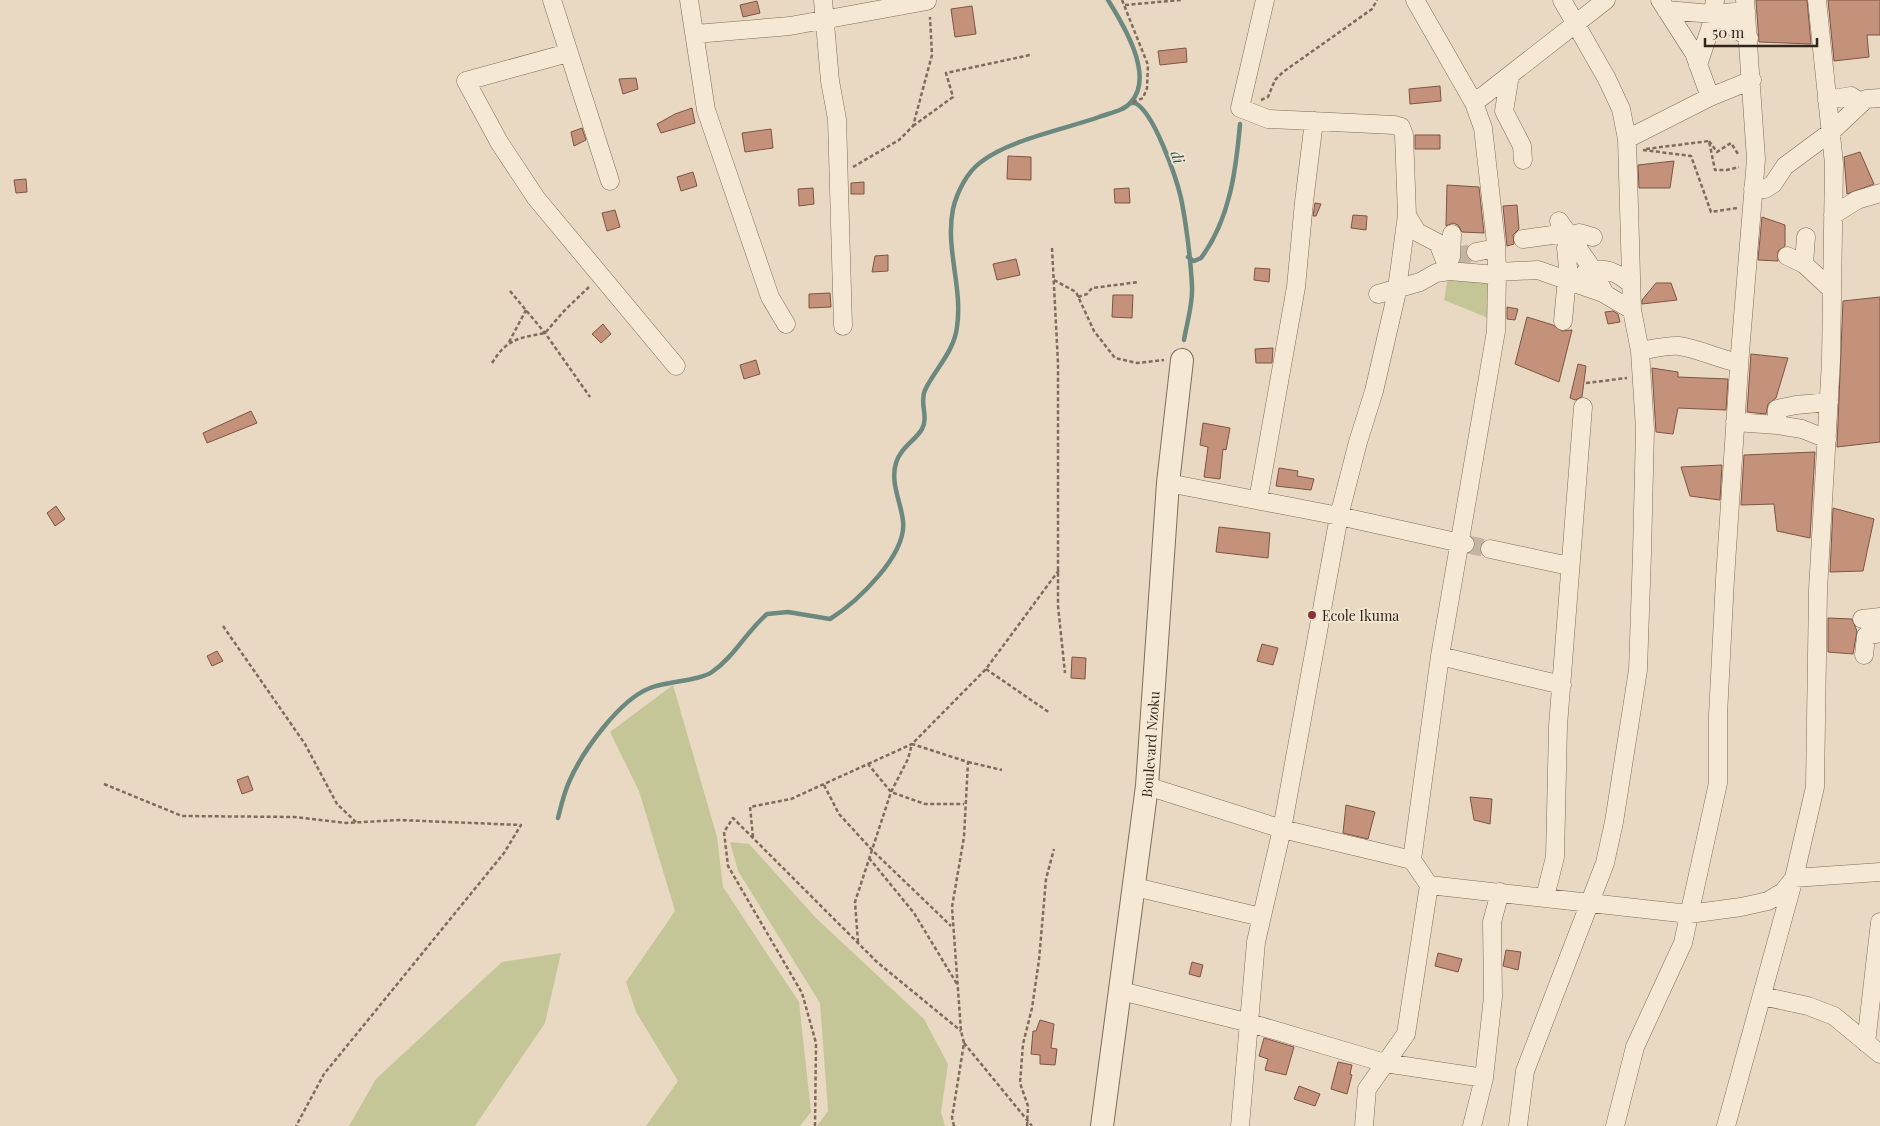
<svg xmlns="http://www.w3.org/2000/svg" width="1880" height="1126" viewBox="0 0 1880 1126" font-family="'Playfair Display',serif">
<style>
.green{fill:#c5c697}
.lines{fill:none;stroke-linecap:round;stroke-linejoin:round}
.stream{stroke:#6c897f;stroke-width:4.5}
.building{fill:#c4927b;stroke:#7e5443}
.minor-tunnel{stroke:#c4b5a1;stroke-width:18;stroke-dasharray:18 9;stroke-linecap:butt}
.minor-casing{stroke:#816b5b;stroke-width:19}
.tertiary-casing{stroke:#816b5b;stroke-width:24}
.path{stroke:#816b5b;stroke-width:2.5;stroke-dasharray:4 2.5;stroke-linecap:butt}
.minor{stroke:#f5e8d4;stroke-width:18}
.tertiary{stroke:#f5e8d4;stroke-width:22}
.poi-dot{fill:#8a313b;stroke:#f1e4d0;stroke-width:2}
.labels{text-anchor:middle;dominant-baseline:central;stroke-width:4;stroke-linejoin:round;paint-order:stroke}
.poi-label{font-size:14px;fill:#32251e;stroke:#f1e4d0;text-anchor:start}
.street-label{font-size:14px;fill:#32251e;stroke:#f1e4d0}
.water-label{font-size:15px;font-style:italic;fill:#2e514b;stroke:#f1e4d0}
</style>
<rect width="100%" height="100%" fill="#e9d9c2"/>
<path class="green" d="M1449 271 1497 275 1493 320 1444 300Z
M673 685 717 837 723 887 799 1002 811 1112 800 1126H646L678 1081 636 1012 626 982 675 911 639 791 610 732Z
M730 842 749 844 816 918 924 1019 948 1064 941 1112 945 1126H817L828 1111 820 1003 738 871Z
M561 953 545 1023 475 1126H349L376 1079 502 962Z"/>
<g class="lines">
<path class="stream" d="M1131 103H1135C1154 112 1176 177 1181 198 1186 222 1191 262 1192 287 1193 304 1187 322 1184 340
M1188 257 1194 261 1201 258C1230 219 1236 170 1240 124
M558 818C561 806 564 793 569 782 582 752 619 700 650 688 668 681 699 681 712 672 735 656 746 632 767 614L788 612 830 619C857 602 907 555 903 521 901 502 890 483 896 463 901 447 915 441 922 429 929 416 919 403 925 390 935 369 954 352 957 327 963 288 945 248 953 209 957 192 967 172 981 162 1009 140 1065 129 1099 117 1109 113 1124 111 1131 102 1155 76 1123 24 1108 0"/>
</g>
<path class="building" d="M1756 0H1807L1811 44 1759 42Z
M1828 0H1880V35H1867L1869 57 1834 61Z
M757 1 760 13 743 17 740 5Z
M972 6 976 34 955 37 951 9Z
M1186 48 1187 62 1160 65 1158 51Z
M636 78 638 89 623 94 619 79Z
M1440 86 1441 101 1410 104 1409 89Z
M692 108 695 123 661 133 657 124 675 114Z
M582 128 586 140 574 146 571 132Z
M771 129 773 148 745 152 742 133Z
M1415 135H1440V149H1415Z
M1860 152 1874 184 1847 194 1844 157Z
M1008 156 1031 157V180L1007 179Z
M1674 161 1670 188H1639L1638 165Z
M693 172 697 186 681 191 677 177Z
M26 179 27 192 16 193 14 180Z
M864 182V194H851V183Z
M1447 185 1479 187 1484 233 1462 232 1458 225 1453 223 1446 226Z
M813 188 814 204 799 206 798 189Z
M1129 188 1130 203H1115L1114 189Z
M1315 203 1321 204 1316 216H1313Z
M1517 205 1519 229 1513 235 1514 244 1507 246 1503 206Z
M615 210 620 227 607 231 602 213Z
M1353 215 1367 216 1366 230 1351 228Z
M1762 217 1785 225V246L1778 251V261L1758 260Z
M888 255V271L872 272 875 256Z
M1016 259 1020 275 997 280 993 264Z
M1255 268 1270 269 1269 282 1254 280Z
M1656 283H1671L1677 300 1642 304V300Z
M830 293 831 307 809 308V294Z
M1113 295H1133L1132 318 1112 317Z
M1880 297V442L1837 447 1843 301Z
M1507 307 1518 309 1515 320 1507 319Z
M1613 311 1618 314 1620 322 1608 324 1605 312Z
M1527 317 1553 325 1562 331 1572 330 1559 382 1515 364Z
M603 324 611 334 601 343 592 334Z
M1273 348 1272 363H1256L1255 349Z
M1751 354 1788 358 1776 398 1768 404 1766 414 1747 412Z
M756 360 760 374 744 379 740 365Z
M1578 364 1586 366 1582 397 1575 400 1570 398Z
M1652 368 1678 372V377L1728 379 1726 410 1678 408 1673 434 1656 432Z
M251 411 257 423 207 443 203 433Z
M1203 423 1230 428 1226 450 1223 449 1220 479 1204 477 1208 447 1200 445Z
M1815 452 1810 538 1777 531 1774 504 1741 505 1744 455Z
M1722 465 1720 500 1690 496 1681 467Z
M1279 468 1298 471 1297 476 1314 479 1311 490 1276 486Z
M56 506 65 519 55 526 47 513Z
M1833 508 1874 519 1863 571 1830 572Z
M1219 527 1270 533 1268 558 1216 552Z
M1828 618 1852 619 1857 631 1853 654 1828 652Z
M1262 644 1278 648 1273 665 1257 661Z
M217 651 223 661 212 666 207 656Z
M1072 657 1086 658 1085 679 1071 678Z
M248 776 253 790 242 794 237 780Z
M1470 797 1492 799 1490 824 1474 820Z
M1346 805 1375 812 1368 839 1343 833Z
M1506 950 1521 952 1518 970 1503 966Z
M1438 953 1462 959 1458 972 1435 966Z
M1192 962 1203 965 1200 977 1189 974Z
M1040 1020 1054 1024 1051 1048 1057 1049 1055 1065 1040 1064V1055L1031 1054 1033 1031H1036Z
M1264 1038 1294 1047 1286 1075 1265 1070 1268 1059 1259 1056Z
M1338 1062 1352 1065 1350 1074 1352 1075 1347 1094 1331 1089Z
M1299 1086 1320 1094 1315 1106 1294 1099Z"/>
<g class="lines">
<path class="minor-tunnel" d="M1452 257 1476 252
M1465 544 1490 549"/>
<defs>
<path id="minor" d="M552 0 610 181
M689 0 706 110 770 297 786 324
M823 0 830 81 837 119 843 326
M1660 0 1694 53 1710 97
M1666 10 1712 14 1746 11
M1714 13 1749 38
M695 34 790 26 927 1
M568 53 466 81 499 142 536 198 676 366
M1698 65 1711 26 1715 0
M1510 75 1504 111 1522 146 1523 160
M1827 100 1851 96 1862 103
M1474 103 1606 0
M1627 139 1710 97 1752 80
M1753 189H1765L1773 184 1785 166 1831 132 1866 99 1880 98
M1407 215 1417 232 1438 243 1449 271
M1833 215 1857 200 1880 193
M1559 221 1589 264 1605 294
M1523 239 1567 233
M1476 252 1496 248
M1787 256 1804 264 1832 290
M1451 257 1452 234
M1804 264 1806 237
M1497 272 1538 270 1603 293 1632 310
M1584 274C1601 264 1617 272 1631 284
M1378 294 1420 282 1436 273 1449 271 1497 275
M1563 321 1568 267 1566 248 1570 236 1579 233 1593 237
M1640 351C1652 349 1667 345 1679 346 1700 349 1718 359 1739 363
M1735 422 1777 425
M1827 439 1802 429 1777 425V409L1796 405 1829 402
M1168 483 1339 516 1465 544
M1258 500 1296 287 1304 202 1314 121
M1490 549 1569 566
M1862 619 1880 617
M1864 655 1866 636 1880 633
M1440 656 1562 685
M1147 786 1282 829 1412 860
M1429 885 1689 914 1741 907 1768 901 1783 892 1794 878 1880 872
M1135 887 1261 917
M1545 897 1555 857 1558 726 1583 407
M1121 991 1250 1023 1385 1063 1484 1078
M1762 996 1808 1006 1834 1016 1880 1054
M1866 1043 1880 922
M1240 1126 1256 942 1282 829 1339 516 1358 442 1374 391 1396 296 1407 215 1404 135 1401 127 1394 125 1268 119 1240 108 1265 0
M1364 1126 1367 1089 1406 1034 1429 885 1412 860 1440 656 1496 331 1497 272 1496 243 1483 128 1474 103 1415 0
M1472 1126 1484 1078 1493 997 1492 922 1500 892
M1518 1126 1525 1071 1605 863 1614 822 1638 670 1642 553 1645 429 1640 351 1632 310 1627 139 1621 109 1607 79 1562 0
M1615 1126 1635 1047 1683 943 1718 783V715L1725 579 1740 353 1756 159 1745 0
M1726 1126 1794 878 1815 787 1818 590 1831 361 1834 164 1817 0"/>
<g id="tertiary">
<path id="s1" d="M1102 1126 1147 786 1168 483 1182 360"/>
</g>
</defs>
<use href="#minor" class="minor-casing"/>
<use href="#tertiary" class="tertiary-casing"/>
<path class="path" d="M1122 0 1148 65 1147 88 1143 98 1131 103
M1125 5 1181 0
M1261 100 1268 97 1275 80 1283 72 1372 9 1377 0
M913 126 953 97 946 73 1030 55
M1709 141 1717 152 1731 143 1738 154
M1646 149 1709 141 1715 170H1727L1739 167
M1643 150 1691 156 1711 212 1737 208
M853 167 899 140 913 126 932 55 930 17
M1052 248 1058 363V606L1065 673
M1054 280 1076 292 1094 331 1115 358 1137 363 1164 360
M510 291 545 333 590 397
M1078 297 1087 294 1092 288 1139 282
M509 342 526 310
M492 363C507 339 518 338 545 333L564 311 589 287
M1586 383 1627 378
M223 626 305 744 337 804 357 823
M986 669 1050 713
M968 762 1002 770
M868 764 912 744
M104 784 182 816 295 817 346 823 399 820 521 825 504 853 324 1074 296 1126
M824 785 839 814 872 850 951 926
M753 837 750 807 791 799 868 764 891 792 925 804H964
M869 858 914 913 957 984
M858 942 855 902 891 792 908 759 912 744
M964 1043 1032 1126
M815 1126 816 1043 802 993 728 866 724 832 733 818 877 962 961 1031
M954 1126 952 1118 964 1043 961 1031 952 907 964 837 968 762 912 744 986 669 1059 570
M1027 1126 1028 1106 1020 1083 1023 1044 1032 1008 1039 960 1046 879 1054 849"/>
<use href="#minor" class="minor"/>
<use href="#tertiary" class="tertiary"/>
</g>
<circle class="poi-dot" cx="1312" cy="615" r="5"/>
<g class="labels">
<g class="poi-label">
<text x="1322" y="615">Ecole Ikuma</text>
</g>
<g class="street-label">
<text stroke="none"><textPath href="#s1" startOffset="385">Boulevard Nzoku</textPath></text>
</g>
<g class="water-label">
<text transform="translate(1178 157) rotate(69)">di</text>
</g>
</g>
<path d="M1705 38v8h112v-8" fill="none" stroke="#32251e" stroke-width="2.5"/>
<text x="1712" y="38" font-size="15" fill="#32251e" stroke="#f1e4d0" stroke-width="4" paint-order="stroke">50 m</text>
</svg>
